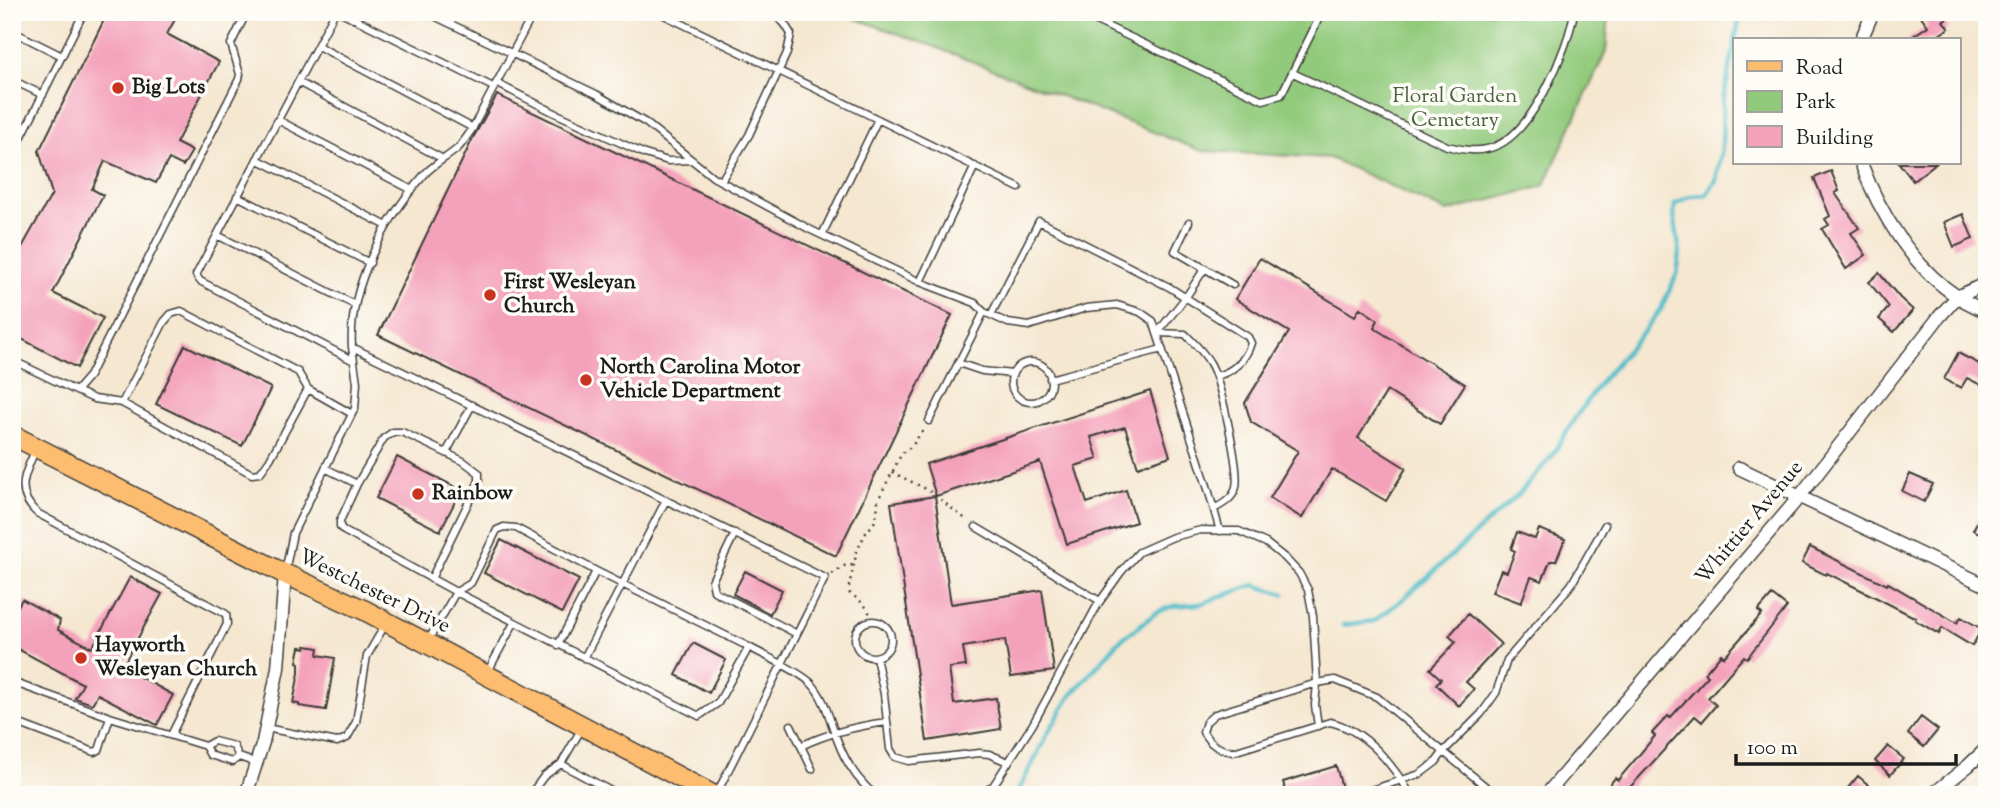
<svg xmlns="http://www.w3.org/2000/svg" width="1999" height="807" viewBox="0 0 1999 807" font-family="'Sorts Mill Goudy',serif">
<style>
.green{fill:#92ca7c;stroke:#57734c;stroke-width:2}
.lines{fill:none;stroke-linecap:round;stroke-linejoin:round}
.stream{stroke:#50bdc9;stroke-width:4.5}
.building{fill:#f4a1bb}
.service-casing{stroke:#3d3a37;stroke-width:9}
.minor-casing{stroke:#3d3a37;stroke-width:15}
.primary-casing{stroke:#3d3a37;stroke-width:22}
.path{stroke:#3d3a37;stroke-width:2.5;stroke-dasharray:2 5;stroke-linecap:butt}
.service{stroke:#fff;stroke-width:6}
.minor{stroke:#fff;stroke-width:12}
.primary{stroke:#fcbd6f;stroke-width:19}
.poi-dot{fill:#c8321e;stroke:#fdfcf7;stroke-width:2.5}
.labels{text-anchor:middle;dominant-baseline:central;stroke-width:7;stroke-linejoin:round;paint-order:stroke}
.poi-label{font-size:21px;font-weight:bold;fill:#1c1c1c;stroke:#fdfcf7;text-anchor:start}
.park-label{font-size:21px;fill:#4b6242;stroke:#fdfcf7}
.street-label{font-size:21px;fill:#1c1c1c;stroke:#fdfcf7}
</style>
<rect width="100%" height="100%" fill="#fdfcf7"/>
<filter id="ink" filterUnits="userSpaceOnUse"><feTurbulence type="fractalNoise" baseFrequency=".0143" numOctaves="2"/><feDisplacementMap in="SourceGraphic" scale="14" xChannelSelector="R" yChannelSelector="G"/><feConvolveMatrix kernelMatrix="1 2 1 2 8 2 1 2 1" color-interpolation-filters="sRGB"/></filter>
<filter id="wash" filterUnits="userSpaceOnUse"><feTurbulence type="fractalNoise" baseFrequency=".00686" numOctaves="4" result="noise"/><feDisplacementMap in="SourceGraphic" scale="28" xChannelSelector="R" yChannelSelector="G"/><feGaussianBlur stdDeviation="1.57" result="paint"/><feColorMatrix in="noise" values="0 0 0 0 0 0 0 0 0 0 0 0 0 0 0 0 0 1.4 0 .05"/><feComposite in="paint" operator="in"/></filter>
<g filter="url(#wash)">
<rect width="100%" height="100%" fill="#f5e7d0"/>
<path class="green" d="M837 12H1609L1606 51 1544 186 1447 212 1330 158 1202 151 930 45Z"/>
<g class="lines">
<path class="stream" d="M1735 40 1741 12
M1343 625 1374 621 1402 600 1519 494 1552 456 1573 421 1601 381 1644 331 1661 309 1677 274 1680 253 1674 215 1675 204 1691 196 1706 195 1716 180 1722 148 1723 101 1735 42
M1016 795 1049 731 1070 697 1119 641 1138 627 1157 612 1173 606 1200 604 1254 585 1284 594"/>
</g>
<g id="blocks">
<path class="building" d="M108 12H179L167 34 219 62 176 143 192 151 183 166 169 159 156 183 105 161 92 189 103 195 53 293 103 318 77 368 12 334V265L52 194 39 151Z
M1918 12H1955L1943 21 1949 28 1932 40H1907L1928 26Z
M497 95 952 315 836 556 378 335 473 138Z
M1899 163H1936L1913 181Z
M1831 171 1839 191 1835 193 1859 228 1851 233 1866 255 1846 269 1822 229 1829 225 1825 219 1830 216 1814 178Z
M1963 214 1973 239 1954 247 1944 222Z
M1260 258 1355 316 1360 308 1378 320 1374 328 1465 384 1440 424 1387 391 1358 438 1406 468 1386 501 1332 469 1302 518 1270 498 1298 451 1251 422 1245 403 1289 332 1235 299Z
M1879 273 1900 298 1913 310 1894 332 1879 319 1889 307 1869 282Z
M185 345 271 388 242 446 156 404Z
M1958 353 1987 368V388L1967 378 1961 388 1944 379Z
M1150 391 1170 456 1138 467 1125 427 1091 437 1098 459 1075 466 1087 503 1126 490 1136 522 1067 544 1040 462 936 496 926 464Z
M397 457 461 490 440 531 376 498Z
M1910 474 1933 484 1924 502 1902 491Z
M935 496 951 604 1042 590 1054 671 1011 677 1005 640 963 647 966 666 949 668 954 704 996 698 1001 729 927 741 891 503Z
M1987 502V537L1973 530Z
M1539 529 1565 539 1556 561H1550L1542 581 1531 577 1521 603 1492 592 1501 570 1507 572 1515 551 1511 549 1517 532 1535 539Z
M501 540 579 580 562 613 484 573Z
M1810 547 1887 585 1888 583 1957 623 1961 617 1982 629 1972 646 1942 628 1939 634 1915 620 1916 618 1875 597 1827 573 1826 575 1802 563Z
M745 571 782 590 770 614 733 594Z
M130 577 162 594 122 667 173 695 157 725 98 694 92 704 75 698 83 684 12 646V617L22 599 60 620 58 630 92 648Z
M1772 595 1787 607 1747 658 1744 656 1708 698 1716 705 1702 722 1695 716 1623 795H1601L1615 778 1618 780 1655 736 1652 733 1668 716 1670 718 1708 676 1705 673 1721 654 1724 657 1762 614 1758 611Z
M1468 614 1501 644 1466 682 1474 689 1459 706 1436 684 1441 679 1430 669 1456 642 1449 636Z
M693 643 726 660 709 693 676 675Z
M306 646 319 648 318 655 335 658 326 710 299 706V704L293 703 299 673V663L297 662 300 647 306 648Z
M1921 717 1938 730 1924 747 1908 734Z
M1888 746 1904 759 1890 775 1875 761Z
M1336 766 1344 795H1287L1283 782Z
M1858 776 1871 787 1864 795H1842Z"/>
</g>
</g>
<g filter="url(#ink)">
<use href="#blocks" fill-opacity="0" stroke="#3d3a37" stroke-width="2"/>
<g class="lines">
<defs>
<path id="service" d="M335 12 196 275 200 281 354 361
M341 12 493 87
M426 12 596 94 646 123 713 177 811 230 920 282 975 303 984 312 1008 323 1029 326 1086 308 1117 305 1140 312 1153 321 1208 489 1220 531
M658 12 1019 188
M1077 12 1263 100 1281 95 1322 12
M12 31 62 56
M318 46 473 128
M1293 73 1447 146C1463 150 1480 153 1496 146 1533 131 1568 50 1574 12
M12 80 43 95
M298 82 443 159
M496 83 557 114 645 154 668 161 692 160
M278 120 412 190
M257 159 387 226
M721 181 749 135 787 53 791 34 784 23 771 12
M12 189 15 173 13 154 84 12
M237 196 370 263
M1189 222 1175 251 1233 285
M217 235 355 305
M822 235 878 119
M920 282 975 166
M991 315 1039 221 1169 287 1248 337 1251 343C1246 360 1233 372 1216 376
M1157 333 1185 334C1194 343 1204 352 1210 363 1220 379 1240 469 1236 487 1234 498 1223 504 1214 509
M1157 333 1186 297 1205 268
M352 347C348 288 385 219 424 175 433 164 447 158 458 148 463 143 467 136 471 131L534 12
M12 360 76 391 94 399 122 403 252 474 260 473 270 459 308 389 352 414
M1011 382a20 20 0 1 1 40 0a20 20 0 1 1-40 0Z
M958 363 982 371 1013 374
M1050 379 1162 349
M76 391 89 376 239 79 240 74 231 44 247 12
M122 403 164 322 171 314 181 311 298 372 308 389
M929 421 984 312
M35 451C24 475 15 493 37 513L226 614 227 624 171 735
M446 453 472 405
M325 468 357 484 340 521V527L344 531 456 592 699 716 718 703 749 647C765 656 799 671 811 683 826 699 830 722 838 742 846 763 858 781 875 795
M357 484 384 438 393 432H402L463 461 479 473V481L431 579
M976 527 1100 601
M735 533 712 581 714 591 797 634
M596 571 749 647
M285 572 293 533 355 408 357 383 352 347 825 578 717 793
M855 639a18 18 0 1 1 36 0a18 18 0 1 1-36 0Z
M428 641 456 592 471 583 497 530 504 527 516 528 596 571 558 645
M876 657 884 694 890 749 895 757 909 761 979 753 989 754 1008 762
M584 658 666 500
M487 673 514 623
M12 682 110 717 205 746
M12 721 94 752 99 750 110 717
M791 725 812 769
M266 728 337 742 347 738 356 722 367 656 385 625
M801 746C828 733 857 726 887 722
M239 757 232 762 210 755 205 746 214 741 234 746 239 757 256 763
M561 764 618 795
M1362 793 1420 774 1436 762 1444 751 1481 714 1496 693 1507 660 1571 585 1605 525
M530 795 544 776 561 764 582 728
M980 795 993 786 1033 724 1098 604 1121 572 1139 552 1173 537 1201 530 1239 531 1266 543 1285 558 1299 573 1308 590 1313 616 1317 683 1315 705 1318 726
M1411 795C1392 764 1366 730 1330 722L1233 752C1219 749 1211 746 1203 732L1206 722 1215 714 1317 683 1335 680 1377 697 1496 795"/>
<path id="minor" d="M1861 40 1873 12
M1861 163C1879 212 1913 268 1958 297 1967 303 1977 307 1987 312
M1739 468 1987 586
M246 795 263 742 278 668 285 574
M1546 795 1800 496 1939 317 1957 297 1987 283
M1932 795 1968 766 1987 748"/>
<path id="primary" d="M12 435 285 574 364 610 713 795"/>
</defs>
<use href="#service" class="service-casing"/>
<use href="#minor" class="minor-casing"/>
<use href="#primary" class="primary-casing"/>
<path class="path" d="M892 472 928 490 968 521
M832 574 844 566 854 565
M872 620C868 607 862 601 850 594L849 586 857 551 865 534 874 523 877 514 878 500 902 453 912 446 923 430"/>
<use href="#service" class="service"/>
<use href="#minor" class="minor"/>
<use href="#primary" class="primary"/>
</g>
</g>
<g class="poi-dot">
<circle cx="118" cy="88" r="7"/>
<circle cx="490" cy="295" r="7"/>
<circle cx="586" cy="380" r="7"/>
<circle cx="418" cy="494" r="7"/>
<circle cx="81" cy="658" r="7"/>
</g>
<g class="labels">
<g class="poi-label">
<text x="132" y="88">Big Lots</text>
<text x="504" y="283">First Wesleyan<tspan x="504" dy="24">Church</tspan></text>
<text x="600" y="368">North Carolina Motor<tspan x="600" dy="24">Vehicle Department</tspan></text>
<text x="432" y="494">Rainbow</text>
<text x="95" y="646">Hayworth<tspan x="95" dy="24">Wesleyan Church</tspan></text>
</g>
<g class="park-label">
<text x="1455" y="97">Floral Garden<tspan x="1455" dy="24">Cemetary</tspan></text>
</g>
<g class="street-label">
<text transform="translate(1750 523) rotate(-50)">Whittier Avenue</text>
<text transform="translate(374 592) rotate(26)">Westchester Drive</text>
</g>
</g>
<rect width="1999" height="807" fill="none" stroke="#fdfcf7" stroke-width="42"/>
<rect x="1733" y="38" width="228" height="126" fill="#fdfcf7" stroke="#a3a29f" stroke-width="2"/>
<rect x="1747" y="61" width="35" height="10" fill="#fcbd6f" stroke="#a3a29f" stroke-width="2"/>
<text x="1796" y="74" font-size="21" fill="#1c1c1c">Road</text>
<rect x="1747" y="91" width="35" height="21" fill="#92ca7c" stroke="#a3a29f" stroke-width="2"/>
<text x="1796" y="108" font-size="21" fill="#1c1c1c">Park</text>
<rect x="1747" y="126" width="35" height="21" fill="#f4a1bb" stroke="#a3a29f" stroke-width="2"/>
<text x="1796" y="144" font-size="21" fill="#1c1c1c">Building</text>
<path d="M1736 754v10h220v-10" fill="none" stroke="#1c1c1c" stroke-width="3.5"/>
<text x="1747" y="754" font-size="21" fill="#1c1c1c" stroke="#fdfcf7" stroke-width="5" paint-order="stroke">100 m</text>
</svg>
